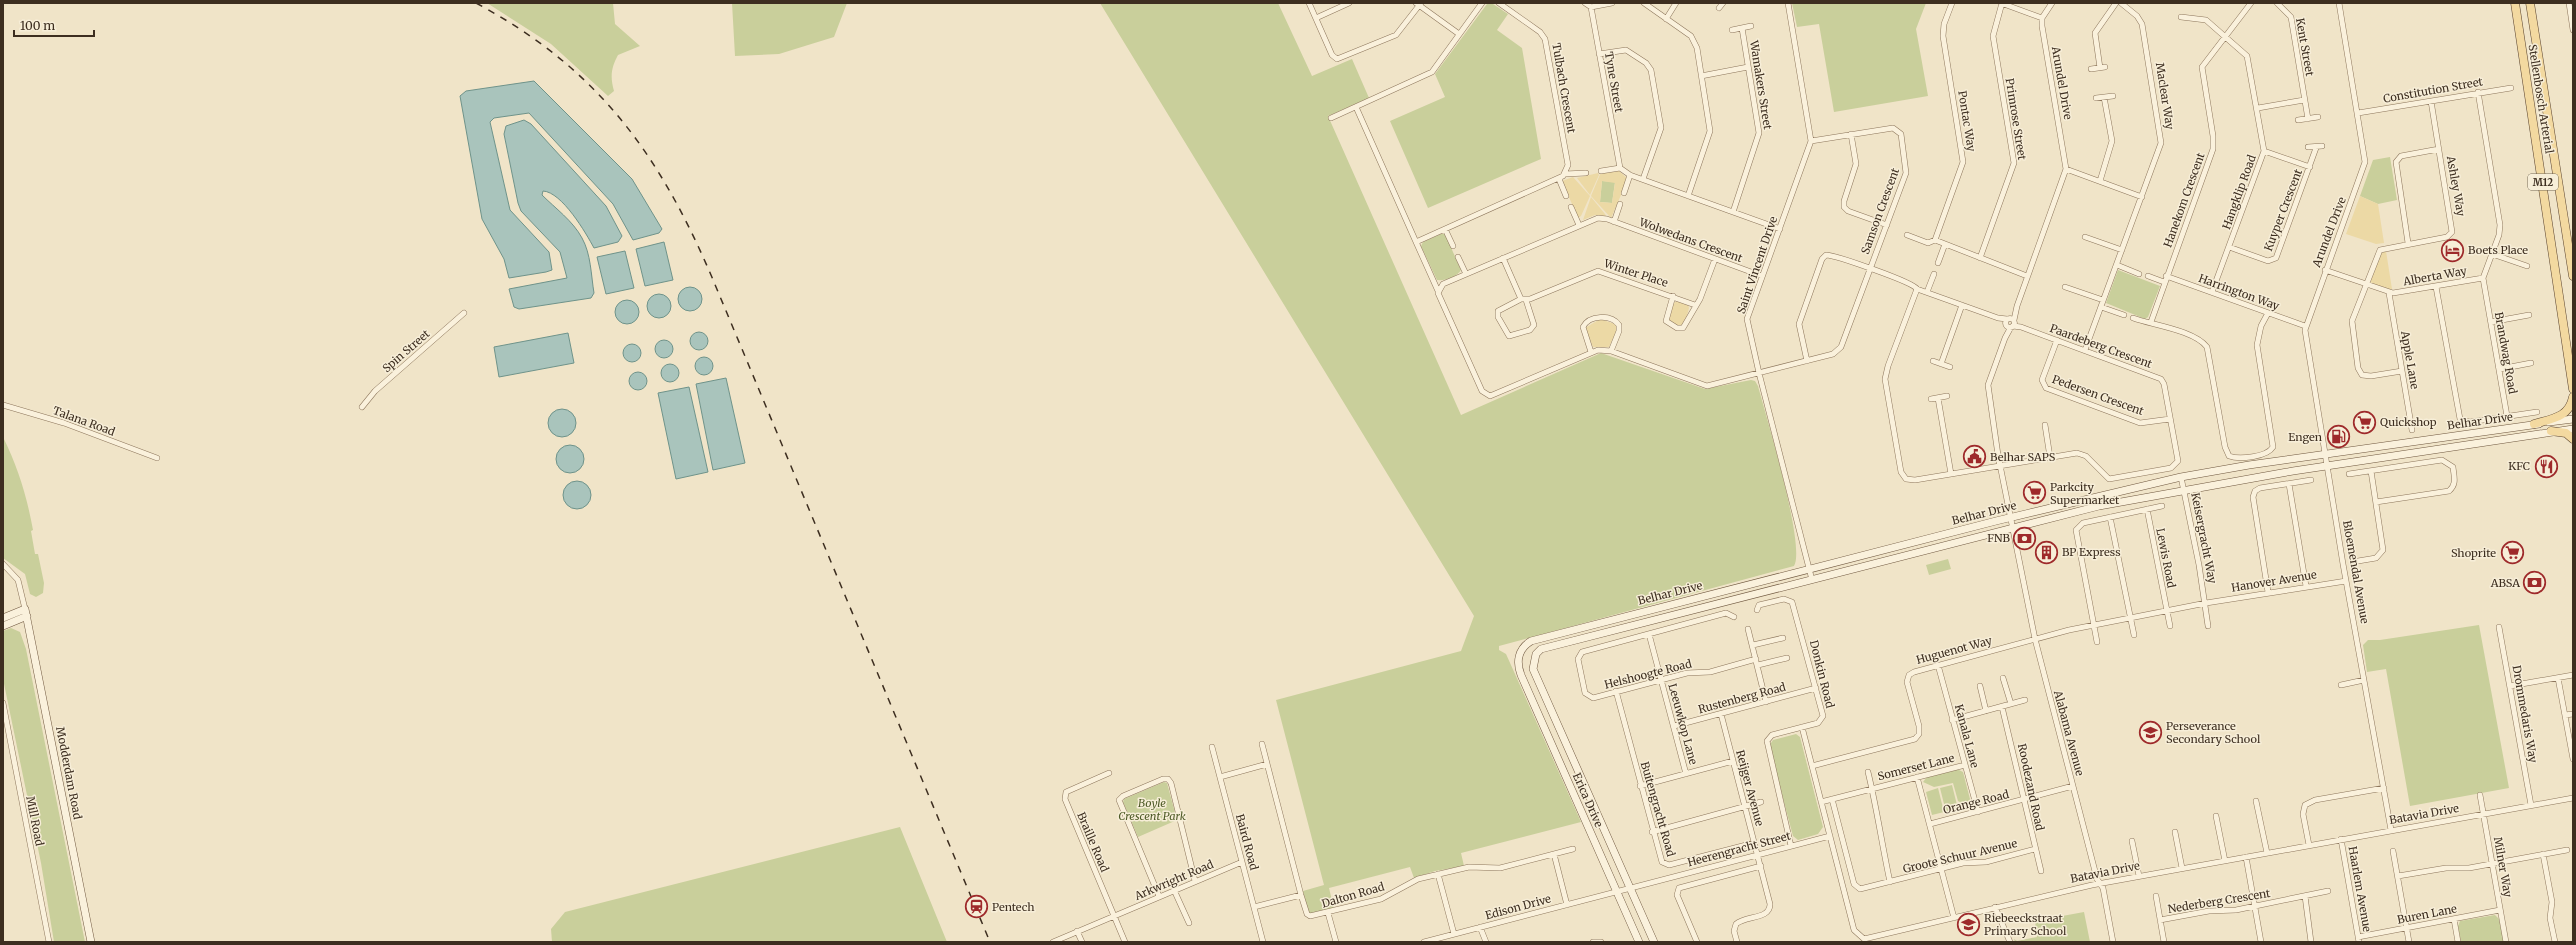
<svg xmlns="http://www.w3.org/2000/svg" width="2576" height="945" viewBox="0 0 2576 945" font-family="Merriweather,serif">
<style>
.green{fill:#c9cf9b}
.sand{fill:#ecd9a5;fill-rule:evenodd}
.water{fill:#a9c4bc;stroke:#6f938a}
.lines{fill:none;stroke-linecap:round;stroke-linejoin:round}
.street-casing{stroke:#8d765c;stroke-width:6}
.secondary-casing{stroke:#6f573f;stroke-width:8}
.primary-casing{stroke:#5b4430;stroke-width:9}
.street{stroke:#faf1dc;stroke-width:5}
.secondary{stroke:#faf1dc;stroke-width:7}
.primary{stroke:#f3d9a0;stroke-width:8}
.rail{stroke:#3d2e20;stroke-width:1.5;stroke-dasharray:7 7;stroke-linecap:butt}
.labels{text-anchor:middle;dominant-baseline:central;stroke-width:3;stroke-linejoin:round;paint-order:stroke}
.shield{fill:#f7eed8;stroke:#756857;stroke-width:1}
.shield-label{font-size:10px;font-weight:bold;fill:#3d2e20}
.street-label{font-size:11px;fill:#3d2e20;stroke:#f7eed8}
.poi-label{font-size:11px;fill:#3d2e20;stroke:#f7eed8;text-anchor:start}
.park-label{font-size:11px;font-style:italic;fill:#4d5a26;stroke:#f7eed8}
</style>
<rect width="100%" height="100%" fill="#f0e4c8"/>
<path class="green" d="M487 3H613L615 24 640 46 618 55C611 68 610 77 614 91L608 96 551 44Z
M732 3H847L834 37 779 54 735 56Z
M1100 3H1278L1312 76 1352 59 1369 98 1328 116 1461 415 1601 353 1705 389 1751 380 1755 381 1758 386C1766 416 1806 547 1794 566L1499 646V650L1506 654 1515 674 1581 822 1461 853 1464 866 1435 871 1414 878 1410 867 1329 888 1334 909 1312 915 1308 912 1303 891 1324 885 1276 700 1461 651 1474 616Z
M1792 3H1926L1916 29 1928 96 1834 112 1819 24 1797 27Z
M1487 4H1493L1508 14 1497 30 1522 48 1541 159 1428 208 1390 121 1445 97 1435 74Z
M2390 157 2397 200 2378 204 2360 196 2373 160Z
M1602 181 1615 182 1612 203 1600 202Z
M1441 234H1445L1461 270C1457 277 1445 281 1437 280L1421 246 1423 242Z
M2118 270 2160 286 2148 317 2145 319 2106 303Z
M3 437C18 467 27 497 33 530L31 531 35 554H38L44 583 43 593 36 597 30 594 25 574 3 558Z
M1948 559 1951 569 1929 575 1926 565Z
M2479 625 2509 788 2410 806 2386 669 2367 672 2363 645 2368 640H2380Z
M11 628 20 632 26 649 85 942H54L41 863 3 679V631Z
M1796 734 1800 737 1823 827 1818 834 1798 840 1793 836 1769 746 1773 740Z
M1957 769 1963 772 1971 803 1970 808 1958 801 1953 783 1934 787 1923 782 1927 777Z
M1164 782 1167 783 1177 820 1138 837 1123 802 1124 799Z
M1952 785 1958 809 1946 812 1940 788Z
M1938 788 1944 812 1932 815 1926 792Z
M900 827 947 942H552L551 929 565 912Z
M2084 912 2090 942H2015L2014 939 2017 941 2037 937 2035 921Z
M2495 915 2499 919 2504 942H2461L2458 926 2460 921Z"/>
<path class="sand" d="M1619 171 1628 179 1611 218 1591 196 1601 172ZM1602 181 1615 183 1612 203 1600 202Z
M1598 173 1599 175 1590 195 1577 178Z
M1573 177 1590 196 1581 216 1578 218 1562 181Z
M2360 196 2378 204 2384 243 2376 244 2346 234Z
M1591 197 1605 214 1606 216 1595 215 1583 220Z
M2386 251 2392 289 2388 290 2370 282 2381 253Z
M1678 301 1688 304 1689 308 1685 323 1680 327 1668 321 1673 303Z
M1600 319 1615 324 1618 328 1609 347H1593L1585 328Z"/>
<path class="water" d="M534 81 632 179 662 229 659 233 633 240 613 204 529 113 494 118 490 122 510 210 549 252 552 270 546 272 509 278 504 259 482 219 460 96 466 91Z
M524 120 531 124 606 206 622 236 618 242 594 248C586 233 562 192 543 191L542 195C555 208 573 221 582 238 591 254 591 275 594 293L591 298 519 309 514 307 509 289 567 278 560 252 521 211 518 203 504 134 506 126Z
M664 242 673 280 645 286 636 249Z
M625 251 634 288 606 294 597 257Z
M678 299a12 12 0 1 1 24 0a12 12 0 1 1-24 0Z
M647 306a12 12 0 1 1 24 0a12 12 0 1 1-24 0Z
M615 312a12 12 0 1 1 24 0a12 12 0 1 1-24 0Z
M690 341a9 9 0 1 1 18 0a9 9 0 1 1-18 0Z
M568 333 574 363 499 377 494 347Z
M655 349a9 9 0 1 1 18 0a9 9 0 1 1-18 0Z
M623 353a9 9 0 1 1 18 0a9 9 0 1 1-18 0Z
M695 366a9 9 0 1 1 18 0a9 9 0 1 1-18 0Z
M661 373a9 9 0 1 1 18 0a9 9 0 1 1-18 0Z
M629 381a9 9 0 1 1 18 0a9 9 0 1 1-18 0Z
M726 378 745 463 713 470 696 384Z
M689 387 708 472 676 479 658 393Z
M548 423a14 14 0 1 1 28 0a14 14 0 1 1-28 0Z
M556 459a14 14 0 1 1 28 0a14 14 0 1 1-28 0Z
M563 495a14 14 0 1 1 28 0a14 14 0 1 1-28 0Z"/>
<g class="lines">
<defs>
<path id="street" d="M1309 3 1332 55 1337 59 1396 35 1421 3
M1416 3 1459 34
M1585 3 1591 7 1620 168 1630 175 1780 229
M1644 3 1691 36 1697 48 1710 131 1688 196
M1788 3 1811 141 1747 319 1759 373 1812 580
M2001 3 2042 18
M2277 3 2291 17 2308 119
M2339 3 2365 162 2305 330 2343 564 2391 830
M2569 3 2573 30
M1591 7 1612 3
M1719 8 1723 3
M2181 17 2206 20 2247 56 2264 151 2212 292
M1316 18 1349 3
M1666 19 1676 3
M1732 30 1751 26
M1599 54 1626 50 1646 63 1651 70 1661 128 1643 179
M2100 68 2095 33 2116 3
M2091 69 2105 67
M1701 76 1748 67
M2096 98 2113 96
M1356 107 1416 242 1563 176 1568 165 1545 39 1540 32 1499 3
M2258 108 2304 100
M2358 113 2511 88
M1331 118 1432 72 1482 3
M2298 120 2318 117
M1851 134 1856 164 1844 201V207L1848 211 1887 225
M2308 147 2322 146
M2264 151 2310 167
M2066 169 2142 197
M1601 171 1620 168
M1565 174 1586 173
M1559 179 1566 196
M2100 181 2112 141 2104 97
M1624 193 1630 175
M1571 207 1579 225
M1733 212 1759 133 1742 28
M1614 222 1620 204
M1445 229 1453 246
M1907 235 1928 243 1935 240 1963 162 1943 36 1944 24 1952 3
M2085 237 2122 250
M1935 240 2027 276
M1416 242 1438 291
M2408 243 2396 162 2401 156 2439 149
M2229 247 2268 261 2276 258 2316 148
M2492 254 2527 266
M1458 257 1466 274
M1503 258 1521 299H1530L1598 271 1695 305
M1980 258 2014 163 1993 36 2002 3
M1938 263 1945 244
M2117 265 2139 274
M2325 270 2393 293 2483 278 2499 235 2500 225 2478 92
M1762 276 1607 219 1598 218 1443 284 1438 293 1482 391 1490 396 1598 350 1611 351 1707 386 1833 354 1841 347 1906 173 1901 134 1893 128 1811 141
M2148 276 2164 282
M2166 276 2305 326
M2483 278 2507 416
M2065 287 2103 300
M2436 287 2460 419 2470 422 2537 412
M1917 289 1888 366 1885 379 1901 472 1906 479 1915 480 2077 453 2086 456 2109 479 2171 468 2178 461 2164 384 2161 379 2021 327 2013 326
M1927 292 1934 274
M2389 293 2412 430
M1673 296 1666 321 1677 328H1683L1700 299 1715 259
M1521 299 1498 311V317L1509 336 1530 330 1534 325 1526 300
M2101 307 2124 315
M2133 318C2152 325 2194 330 2207 347L2225 447 2229 456C2239 460 2267 457 2273 447L2257 345 2261 326 2268 313
M2005.5 323a4.5 4.5 0 1 1 9 0a4.5 4.5 0 1 1-9 0Z
M2014 320 2017 306 2066 169 2042 26V18L2052 3
M2151 322 2213 149V136L2202 67 2251 3
M2491 322 2529 315
M2011 327 2005 338 1988 385 1998 455 2035 639 2097 879 2103 888 2113 942
M2057 340 2042 380 2046 388 2140 423 2170 419
M2085 350 2161 143 2142 24 2137 16 2121 3
M1591 352 1583 327C1589 315 1611 314 1619 325V331L1611 351
M1807 361 1799 324 1822 259 1826 255C1835 255 1913 282 1917 289L1998 318 2007 319
M1933 361 1950 367
M1941 364 1962 305
M2500 369 2531 363
M2402 371 2371 376 2362 375 2358 368 2352 321 2380 250 2447 237 2452 232 2431 101
M1938 398 1951 474
M1931 399 1947 396
M3 405 64 423 157 458
M362 407 375 391 464 313
M2045 425 2050 457
M2349 474 2442 460 2453 467C2454 477 2457 484 2449 491L2376 502
M2181 477 2199 565 2208 626
M2289 484 2306 586
M2147 509 2170 626
M2110 517 2134 635
M2352 562 2376 558 2383 550 2371 471
M3 564 18 580 25 609
M2268 592 2253 497 2255 491 2260 488 2311 480
M1757 610 1759 605 1784 599 1792 602 1823 716 1818 723 1772 735 1767 741 1791 846
M1734 617 1726 613 1582 652 1578 659 1585 693 1593 698 1687 673 1710 672 1756 659
M2499 627 2531 805
M1748 629 1766 702
M1649 634 1686 774
M2097 642 2076 530 2083 523 2162 506
M1753 645 1783 638
M1758 665 1787 658
M1938 665 1978 812
M2003 678 2011 704
M2558 678 2573 759
M2341 685 2364 680
M1980 686 1986 711
M2510 686 2573 675
M1616 691 1662 862 1669 865 1754 843
M3 703 49 942
M2002 707 2041 871
M1721 714 1770 904C1770 920 1746 915 1736 924L1734 931 1737 942
M2565 715 2573 714
M1952 720 2025 700
M1674 726 1816 688
M1802 727 1854 930 1864 939 2092 885 2573 798
M1262 744 1301 895 1307 914 1310 916 1381 899 1418 879 1469 867 1500 868 1573 849
M1212 747 1263 942
M1812 766 1915 739 1919 734V726L1907 682 1909 675 1914 672 2069 630 2206 603 2346 581
M1868 772C1877 809 1882 845 1890 882
M1109 773 1066 792 1065 799 1125 942
M1220 777 1267 764
M1917 777 1954 918
M1640 786 1733 761
M2480 795 2506 942
M1832 799 1854 884 1860 889 1963 863 1986 862 2035 849
M2256 801 2267 853
M1821 802 1965 765
M2216 816 2225 861
M1930 824 2073 786
M1652 832 1761 802
M2175 832 2182 868
M2341 839 2359 942
M2132 841 2139 876
M2309 845 2303 814 2305 805 2315 800 2384 788
M2393 851 2409 942
M1554 854 1567 905
M2543 854 2552 902 2550 918 2555 942
M2246 857 2261 942
M1438 874 1454 934
M2398 876 2446 868H2469L2567 850
M1174 890 1189 923
M1159 896 1119 800 1123 796 1163 779H1168L1171 783 1195 881
M2156 896 2164 942
M2305 896 2311 942
M1254 907 1301 895
M1995 907 2010 942
M1328 913 1336 942
M2454 919 2458 942
M2160 920 2209 911 2236 910 2328 891
M1480 927 1486 942
M1077 931 1082 942
M2358 937 2500 910
M1053 942 1242 862
M1424 942 1830 836
M1593 942H1601
M1697 942 1677 895 1679 888 1761 866"/>
<path id="secondary" d="M2549 422 2573 419
M3 618 25 609 91 942
M3 626 27 616
M1639 942 1521 675C1516 662 1518 649 1531 641L1996 521 2181 477 2249 465 2539 424
M1654 942 1533 669 1536 654 1541 649 2099 506 2293 471 2573 429"/>
<path id="primary" d="M2515 3 2573 389
M2530 3 2573 276
M2534 424C2551 419 2569 418 2573 397
M2551 431 2566 433 2573 439"/>
</defs>
<use href="#street" class="street-casing"/>
<use href="#secondary" class="secondary-casing"/>
<use href="#primary" class="primary-casing"/>
<use href="#street" class="street"/>
<use href="#secondary" class="secondary"/>
<use href="#primary" class="primary"/>
<path class="rail" d="M476 3C597 68 658 152 711 275L990 942"/>
</g>
<defs>
<symbol id="hotel-ring" viewBox="-11 -11 22 22"><circle r="9.5" fill="#f7eed8" stroke="#9e2a2b" stroke-width="1.5"/><path d="M-6-4.5h1.5V1H6V5H4.5V3h-9V5H-6ZM-4 0a1.8 1.8 0 1 1 3.6 0ZM.5 0V-2.5h3Q6-2.5 6 0Z" fill="#9e2a2b"/></symbol>
<symbol id="supermarket-ring" viewBox="-11 -11 22 22"><circle r="9.5" fill="#f7eed8" stroke="#9e2a2b" stroke-width="1.5"/><path d="M-6-5.5h2.5l.6 2H6L4.5 2H-2.5L-4.4-4H-6ZM-1.5 3.2a1.3 1.3 0 1 0 .1 0ZM3 3.2a1.3 1.3 0 1 0 .1 0Z" fill="#9e2a2b"/></symbol>
<symbol id="fuel-ring" viewBox="-11 -11 22 22"><circle r="9.5" fill="#f7eed8" stroke="#9e2a2b" stroke-width="1.5"/><path d="M-5.5-6h7V0h2V4h1.3V-2.5L3-4.5l.8-.8L6-3V5H2.5V1h-1V6h-7ZM-4.2-4.7v3.2H.2V-4.7Z" fill="#9e2a2b"/></symbol>
<symbol id="civic-ring" viewBox="-11 -11 22 22"><circle r="9.5" fill="#f7eed8" stroke="#9e2a2b" stroke-width="1.5"/><path d="M-.6-6.5H3V-4.5H.6V-3L4-1V1h2V6H-6V1h2V-1L-.6-3ZM-1.2 2.5V6h2.4V2.5Z" fill="#9e2a2b"/></symbol>
<symbol id="restaurant-ring" viewBox="-11 -11 22 22"><circle r="9.5" fill="#f7eed8" stroke="#9e2a2b" stroke-width="1.5"/><path d="M-5-6h1v4h1v-4h1v4h1v-4h1v5L-1.5 .5V6h-2V.5L-5-1ZM5-6V6H3V1.5H1.5Q1.5-4 5-6Z" fill="#9e2a2b"/></symbol>
<symbol id="bank-ring" viewBox="-11 -11 22 22"><circle r="9.5" fill="#f7eed8" stroke="#9e2a2b" stroke-width="1.5"/><path d="M-6-4H6V4H-6ZM0-2.3a2.3 2.3 0 1 0 0 4.6a2.3 2.3 0 1 0 0-4.6Z" fill="#9e2a2b"/></symbol>
<symbol id="building-ring" viewBox="-11 -11 22 22"><circle r="9.5" fill="#f7eed8" stroke="#9e2a2b" stroke-width="1.5"/><path d="M-4-6H4V6H1V3H-1V6H-4ZM-2.5-4.3h1.7v1.8h-1.7ZM.8-4.3h1.7v1.8H.8ZM-2.5-1h1.7V.8h-1.7ZM.8-1h1.7V.8H.8Z" fill="#9e2a2b"/></symbol>
<symbol id="school-ring" viewBox="-11 -11 22 22"><circle r="9.5" fill="#f7eed8" stroke="#9e2a2b" stroke-width="1.5"/><path d="M0-5L7-2L0 1L-7-2ZM-4 1L0 2.5L4 1V4Q0 6-4 4Z" fill="#9e2a2b"/></symbol>
<symbol id="station-ring" viewBox="-11 -11 22 22"><circle r="9.5" fill="#f7eed8" stroke="#9e2a2b" stroke-width="1.5"/><path d="M-3-6H3Q5-6 5-4V2Q5 4 3 4L4.5 6H3L1.5 4h-3L-3 6H-4.5L-3 4Q-5 4-5 2V-4Q-5-6-3-6ZM-3.5-4v3h7v-3ZM-3.5 1v1.5H-2V1ZM2 1v1.5H3.5V1Z" fill="#9e2a2b"/></symbol>
</defs>
<g fill-rule="evenodd">
<use href="#hotel-ring" x="2440" y="238" width="25" height="25"/>
<use href="#supermarket-ring" x="2352" y="410" width="25" height="25"/>
<use href="#fuel-ring" x="2326" y="424" width="25" height="25"/>
<use href="#civic-ring" x="1962" y="444" width="25" height="25"/>
<use href="#restaurant-ring" x="2534" y="454" width="25" height="25"/>
<use href="#supermarket-ring" x="2022" y="480" width="25" height="25"/>
<use href="#bank-ring" x="2012" y="526" width="25" height="25"/>
<use href="#building-ring" x="2034" y="540" width="25" height="25"/>
<use href="#supermarket-ring" x="2500" y="540" width="25" height="25"/>
<use href="#bank-ring" x="2522" y="570" width="25" height="25"/>
<use href="#school-ring" x="2138" y="720" width="25" height="25"/>
<use href="#station-ring" x="964" y="894" width="25" height="25"/>
<use href="#school-ring" x="1956" y="912" width="25" height="25"/>
</g>
<g class="labels">
<rect class="shield" x="2528" y="174" width="30" height="16" rx="3"/>
<g class="shield-label">
<text x="2543" y="182">M12</text>
</g>
<g class="street-label">
<text transform="translate(2305 47) rotate(80)">Kent Street</text>
<text transform="translate(1614 82) rotate(80)">Tyne Street</text>
<text transform="translate(2062 83) rotate(80)">Arundel Drive</text>
<text transform="translate(1761 85) rotate(81)">Wamakers Street</text>
<text transform="translate(1564 88) rotate(80)">Tulbach Crescent</text>
<text transform="translate(2433 90) rotate(-10)">Constitution Street</text>
<text transform="translate(2165 96) rotate(81)">Maclear Way</text>
<text transform="translate(2541 99) rotate(81)">Stellenbosch Arterial</text>
<text transform="translate(2016 119) rotate(81)">Primrose Street</text>
<text transform="translate(1967 121) rotate(81)">Pontac Way</text>
<text transform="translate(2456 186) rotate(80)">Ashley Way</text>
<text transform="translate(2239 192) rotate(-70)">Hangklip Road</text>
<text transform="translate(2184 200) rotate(-70)">Hanekom Crescent</text>
<text transform="translate(2283 210) rotate(-69)">Kuyper Crescent</text>
<text transform="translate(1880 211) rotate(-70)">Samson Crescent</text>
<text transform="translate(2329 232) rotate(-69)">Arundel Drive</text>
<text transform="translate(1691 240) rotate(20)">Wolwedans Crescent</text>
<text transform="translate(1757 265) rotate(-71)">Saint Vincent Drive</text>
<text transform="translate(1636 273) rotate(18)">Winter Place</text>
<text transform="translate(2435 276) rotate(-10)">Alberta Way</text>
<text transform="translate(2239 292) rotate(20)">Harrington Way</text>
<text transform="translate(2101 346) rotate(20)">Paardeberg Crescent</text>
<text transform="translate(406 351) rotate(-41)">Spin Street</text>
<text transform="translate(2506 353) rotate(80)">Brandwag Road</text>
<text transform="translate(2410 360) rotate(80)">Apple Lane</text>
<text transform="translate(2098 395) rotate(20)">Pedersen Crescent</text>
<text transform="translate(84 421) rotate(20)">Talana Road</text>
<text transform="translate(2480 421) rotate(-8)">Belhar Drive</text>
<text transform="translate(1984 513) rotate(-14)">Belhar Drive</text>
<text transform="translate(2204 538) rotate(79)">Keisergracht Way</text>
<text transform="translate(2166 558) rotate(79)">Lewis Road</text>
<text transform="translate(2356 572) rotate(80)">Bloemendal Avenue</text>
<text transform="translate(2274 581) rotate(-9)">Hanover Avenue</text>
<text transform="translate(1670 593) rotate(-14)">Belhar Drive</text>
<text transform="translate(1954 650) rotate(-15)">Huguenot Way</text>
<text transform="translate(1648 674) rotate(-14)">Helshoogte Road</text>
<text transform="translate(1822 674) rotate(76)">Donkin Road</text>
<text transform="translate(1742 698) rotate(-15)">Rustenberg Road</text>
<text transform="translate(2525 714) rotate(80)">Drommedaris Way</text>
<text transform="translate(1683 724) rotate(75)">Leeuwkop Lane</text>
<text transform="translate(2069 733) rotate(75)">Alabama Avenue</text>
<text transform="translate(1967 736) rotate(75)">Kanala Lane</text>
<text transform="translate(1916 767) rotate(-14)">Somerset Lane</text>
<text transform="translate(69 773) rotate(79)">Modderdam Road</text>
<text transform="translate(2031 787) rotate(78)">Roodezand Road</text>
<text transform="translate(1750 788) rotate(75)">Reijger Avenue</text>
<text transform="translate(1588 800) rotate(66)">Erica Drive</text>
<text transform="translate(1976 802) rotate(-14)">Orange Road</text>
<text transform="translate(1658 809) rotate(74)">Buitengracht Road</text>
<text transform="translate(2424 814) rotate(-10)">Batavia Drive</text>
<text transform="translate(35 821) rotate(79)">Mill Road</text>
<text transform="translate(1093 842) rotate(67)">Braille Road</text>
<text transform="translate(1247 842) rotate(75)">Baird Road</text>
<text transform="translate(1739 849) rotate(-15)">Heerengracht Street</text>
<text transform="translate(1960 856) rotate(-13)">Groote Schuur Avenue</text>
<text transform="translate(2503 867) rotate(80)">Milner Way</text>
<text transform="translate(2105 872) rotate(-11)">Batavia Drive</text>
<text transform="translate(1174 880) rotate(-23)">Arkwright Road</text>
<text transform="translate(2360 889) rotate(80)">Haarlem Avenue</text>
<text transform="translate(1353 895) rotate(-16)">Dalton Road</text>
<text transform="translate(2219 901) rotate(-9)">Nederberg Crescent</text>
<text transform="translate(1518 907) rotate(-15)">Edison Drive</text>
<text transform="translate(2427 914) rotate(-11)">Buren Lane</text>
</g>
<g class="poi-label">
<text x="2468" y="250">Boets Place</text>
<text x="2380" y="422">Quickshop</text>
<text x="2322" y="437" text-anchor="end">Engen</text>
<text x="1990" y="457">Belhar SAPS</text>
<text x="2530" y="466" text-anchor="end">KFC</text>
<text x="2050" y="487">Parkcity<tspan x="2050" dy="13">Supermarket</tspan></text>
<text x="2010" y="538" text-anchor="end">FNB</text>
<text x="2062" y="552">BP Express</text>
<text x="2496" y="553" text-anchor="end">Shoprite</text>
<text x="2520" y="583" text-anchor="end">ABSA</text>
<text x="2166" y="726">Perseverance<tspan x="2166" dy="13">Secondary School</tspan></text>
<text x="992" y="907">Pentech</text>
<text x="1984" y="918">Riebeeckstraat<tspan x="1984" dy="13">Primary School</tspan></text>
</g>
<g class="park-label">
<text x="1152" y="803">Boyle<tspan x="1152" dy="13">Crescent Park</tspan></text>
</g>
</g>
<rect width="2576" height="945" fill="none" stroke="#3d2e20" stroke-width="8"/>
<path d="M14 30v6h80v-6" fill="none" stroke="#3d2e20" stroke-width="2"/>
<text x="20" y="30" font-size="12" fill="#3d2e20" stroke="#f7eed8" stroke-width="3" paint-order="stroke">100 m</text>
</svg>
